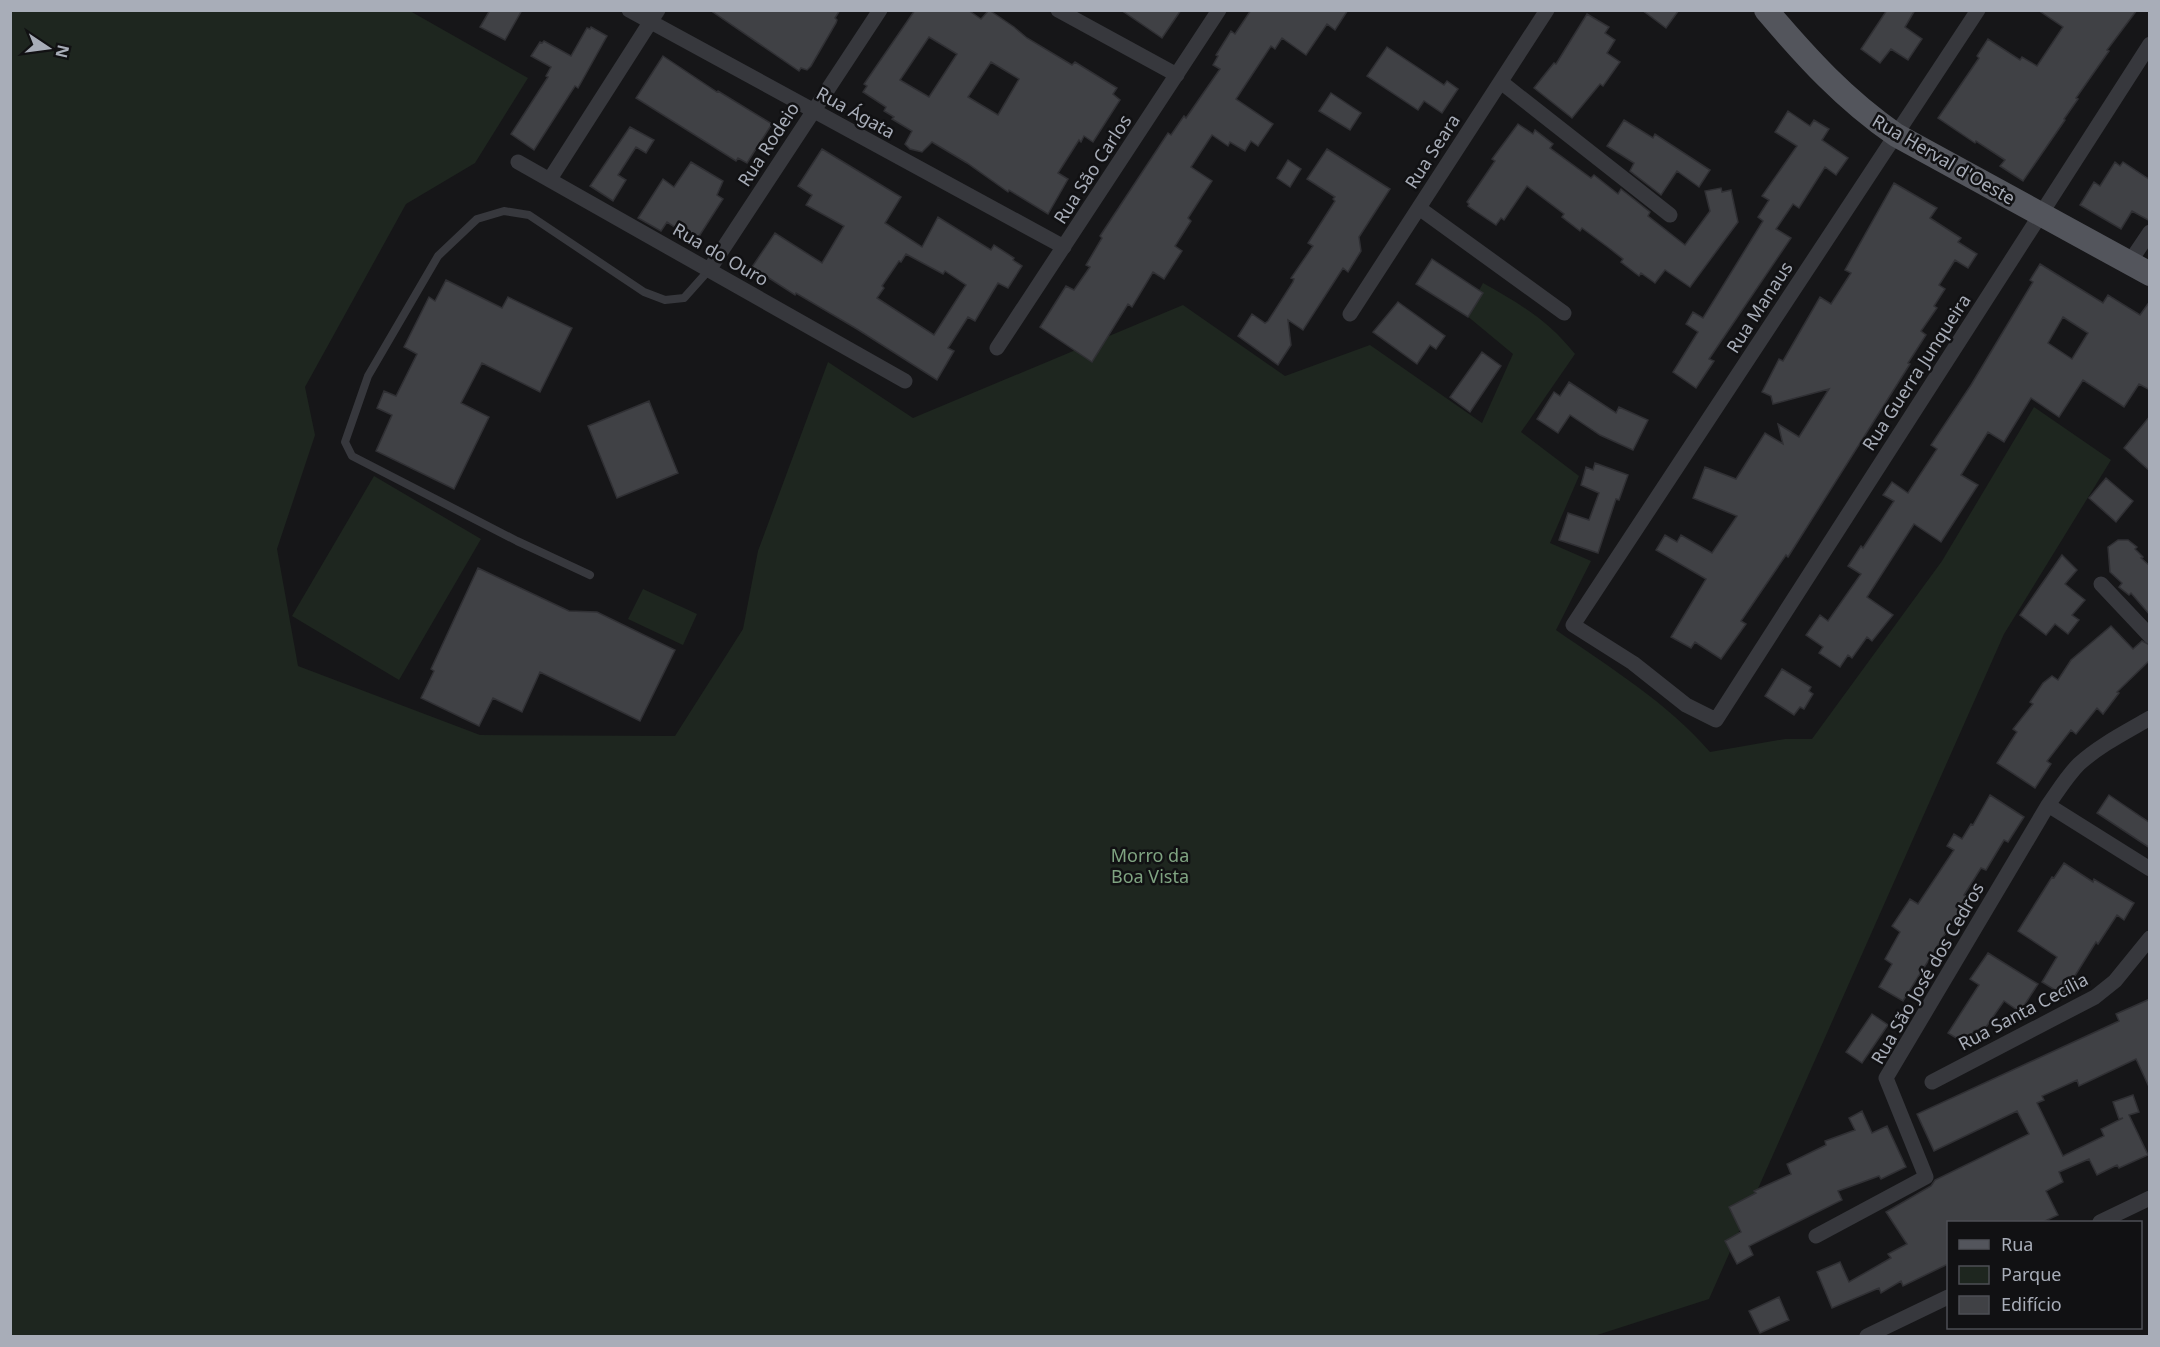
<svg xmlns="http://www.w3.org/2000/svg" width="2160" height="1347" viewBox="0 0 2160 1347" font-family="'Noto Sans',sans-serif">
<style>
.green{fill:#1e261f}
.building{fill:#404145;stroke:#303034;stroke-width:1.5;fill-rule:evenodd}
.lines{fill:none;stroke-linecap:round;stroke-linejoin:round}
.service{stroke:#37383d;stroke-width:8}
.minor{stroke:#37383d;stroke-width:15}
.primary{stroke:#53555c;stroke-width:24}
.labels{text-anchor:middle;dominant-baseline:central;stroke-width:5;stroke-linejoin:round;paint-order:stroke}
.street-label{font-size:18px;fill:#a8adb8;stroke:#111113}
.park-label{font-size:18px;fill:#7fa381;stroke:#111113}
</style>
<rect width="100%" height="100%" fill="#161618"/>
<path class="green" d="M10 11H410L528 78 475 163 406 204 305 387 315 435 277 549 298 666 480 735 675 736 743 629 758 551 828 362 913 418 1183 305 1285 376 1370 345 1482 423 1513 354 1466 315 1483 283C1520 304 1548 320 1575 354L1521 432 1579 476 1550 543 1591 561 1556 630C1609 667 1668 703 1710 752L1785 739H1812L1942 561 2034 407 2111 460 2004 634 1709 1299 1594 1336H11Z
M374 476 481 539 399 680 292 616Z
M643 589 697 614 683 645 628 619Z"/>
<path class="building" d="M490 10H522L505 40 480 27Z
M710 10H840L835 18 837 20 836 23 811 66 807 70 801 68 799 71Z
M915 10H968L981 19 989 10 1014 27 1027 38 1072 65 1075 62 1117 88 1113 94 1120 100 1093 142 1084 136 1081 142 1079 140 1058 173 1068 179 1048 214 1009 190 1008 192 967 163 932 142 922 152 910 149 905 144 912 131 892 119 894 117 884 111 886 107 863 92 867 86 864 84ZM929 37 957 54 929 97 900 80ZM991 62 1019 79 998 115 968 97Z
M1121 10H1181L1162 38Z
M1251 10H1348L1335 30 1327 24 1306 55 1282 38 1275 49 1271 46 1236 99 1273 124 1258 146 1251 141 1245 151 1230 142 1228 146 1212 135 1191 167 1212 181 1188 218 1191 221 1175 246 1182 251 1164 279 1153 272 1132 307 1128 304 1092 362 1040 327 1066 286 1074 290 1090 267 1086 265 1102 238 1100 236 1168 133 1171 135 1184 116 1186 118 1220 69 1213 65 1218 56 1216 55 1231 31 1235 34Z
M1642 10H1679L1666 28Z
M1887 10H1915L1905 27 1922 39 1908 60 1891 49 1880 63 1861 49Z
M2038 10H2137L2107 50 2109 51 2076 98 2078 99 2064 119 2065 120 2023 181 2000 166 2005 160 1976 141 1975 143 1938 118 1979 58 1977 56 1988 39 2020 60 2022 57 2037 66 2063 27Z
M1587 14 1609 27 1605 33 1615 40 1607 53 1620 62 1603 86 1600 84 1572 118 1534 88 1554 63 1556 64Z
M591 27 607 36 578 88 575 86 534 150 511 134 548 77 546 76 551 67 531 56 540 42 542 43 544 41 571 56 587 28 590 29Z
M1387 47 1444 85 1447 81 1458 89 1442 113 1424 101 1418 110 1367 76Z
M663 56 717 92 718 91 772 124 747 163 738 158 736 161 636 98Z
M1331 93 1361 113 1350 130 1319 111Z
M1788 111 1810 126 1814 120 1829 129 1822 140 1848 158 1836 175 1825 167 1799 208 1793 204 1776 229 1791 238 1709 359 1714 361 1696 388 1673 372 1698 332 1686 324 1693 312 1703 318 1763 221 1758 217 1769 200 1762 196 1797 146 1775 132Z
M1624 120 1653 138 1655 134 1710 170 1699 187 1677 171 1661 195 1630 171 1634 163 1607 146Z
M1518 124 1533 134 1535 130 1553 144 1550 148 1591 178 1594 175 1618 194 1621 189 1650 212 1648 216 1685 245 1710 211 1705 191 1721 188 1722 192 1731 190 1738 222 1690 287 1665 270 1655 283 1641 273 1639 276 1621 262 1623 259 1609 248 1582 228 1580 231 1562 217 1564 214 1527 186 1504 220 1501 218 1496 225 1468 206 1469 204 1467 202 1495 161 1492 159Z
M630 127 654 140 646 153 636 147 618 175 626 180 613 201 590 186Z
M822 149 901 197 885 223 922 247 938 217 991 250 994 245 1014 258 1013 260 1022 266 1008 288 998 283 975 321 968 317 948 348 954 351 937 380 857 329 796 293 795 295 752 267 775 233 822 263 844 226 806 205 812 195 798 186ZM906 254 943 274 945 271 966 285 934 335 877 298 884 288 882 286 899 261 901 262Z
M1327 149 1390 189 1359 237 1361 251 1348 272 1343 268 1303 330 1288 320 1291 345 1278 365 1238 336 1252 314 1265 323 1268 321 1293 282 1294 279 1291 278 1313 246 1308 243 1335 201 1333 199 1335 197 1307 179Z
M1288 160 1301 169 1290 187 1277 178Z
M691 162 723 181 717 195 723 199 696 241 667 222 661 231 638 218 663 179 674 187Z
M2115 162 2120 166 2123 162 2150 180V221L2132 211 2121 229 2080 205 2094 182 2100 186Z
M1894 183 1937 208 1930 218 1961 238 1958 242 1977 254 1968 268 1955 260 1939 285 1945 289 1934 306 1937 308 1921 331 1926 335 1908 363 1910 364 1788 557 1786 555 1741 621 1746 624 1721 659 1695 642 1691 648 1671 637 1706 579 1656 550 1665 535 1677 542 1681 535 1712 553 1737 516 1693 498 1705 467 1736 479 1765 433 1783 444 1778 424 1799 437 1829 389 1773 404 1771 396 1762 392 1779 359 1783 361 1820 297 1831 304 1851 273 1845 270Z
M1432 259 1483 293 1468 317 1416 284Z
M2040 264 2103 303 2108 295 2140 315 2150 301V390L2139 384 2124 407 2083 380 2059 417 2031 398 2004 442 1988 432 1961 475 1978 485 1941 542 1914 524 1867 597 1893 615 1872 641 1867 637 1852 658 1848 655 1840 667 1819 653 1823 647 1806 635 1820 615 1828 621 1861 574 1848 566 1861 546 1863 548 1894 501 1883 495 1892 482 1908 493 1937 449 1931 445 1971 385 2033 282 2030 280ZM2063 317 2088 333 2072 359 2048 343Z
M446 280 502 308 508 297 572 328 540 392 482 363 461 403 489 417 454 489 376 451 392 415 377 408 384 391 396 396 417 354 404 347 429 297 435 301Z
M1398 302 1445 336 1436 349 1430 345 1417 364 1373 332Z
M1482 352 1501 366 1470 412 1450 397Z
M1569 382 1616 413 1619 407 1648 420 1633 450 1600 435 1570 415 1558 433 1537 419 1554 392 1560 396Z
M649 401 678 473 617 498 588 426Z
M2150 416V471L2124 448Z
M1595 463 1628 475 1619 500 1616 499 1598 553 1559 540 1568 513 1589 520 1599 493 1581 485 1586 467 1593 470Z
M2106 478 2133 501 2116 522 2089 498Z
M2118 540H2128L2137 547 2135 549 2143 557 2141 558 2150 566V615L2131 593 2129 595 2119 587 2122 583 2110 572 2108 547Z
M2062 555 2077 570 2065 584 2085 600 2072 615 2079 620 2068 634 2055 624 2046 635 2020 615Z
M478 568 569 611 597 612 675 650 640 721 540 672 522 712 493 698 479 726 421 698 434 671 431 669Z
M2111 626 2133 649 2142 641 2150 645V660L2117 692 2119 693 2103 714 2097 708 2076 734 2071 730 2047 761 2051 764 2035 788 1997 763 2017 732 2013 729 2033 704 2030 702 2043 683 2052 676 2058 680 2071 660Z
M1782 669 1811 687 1809 691 1813 694 1804 709 1800 707 1794 715 1765 696Z
M1990 795 2024 817 2008 842 2004 840 1986 870 1981 868 1964 895 1969 898 1965 904 1967 905 1954 925 1952 923 1903 1001 1879 987 1892 964 1885 959 1900 932 1892 926 1910 899 1918 904 1954 850 1947 846 1954 834 1962 839 1971 824 1973 825Z
M2109 795 2150 823V848L2097 813Z
M2064 863 2093 882 2094 879 2134 903 2124 920 2117 915 2098 944 2096 942 2063 995 2042 982 2057 957 2018 931 2052 877 2054 878Z
M1988 953 2038 984 2020 1012 2004 1001 1986 1027 1974 1031 1966 1044 1948 1033 1979 985 1970 979Z
M2150 999V1089L2136 1059 2079 1086 2077 1080 2042 1096 2044 1100 2037 1103 2063 1156 2104 1136 2101 1129 2123 1118 2119 1119 2113 1102 2133 1095 2139 1112 2129 1115 2148 1155 2119 1168 2117 1165 2097 1175 2089 1159 2059 1172 2063 1182 2046 1191 2058 1215 2043 1222H1948V1264L1903 1286 1901 1281 1881 1293 1879 1288 1832 1308 1817 1272 1840 1262 1849 1282 1891 1258 1888 1254 1907 1244 1886 1212 1931 1186 1935 1180 2029 1134 2017 1111 1934 1151 1917 1114 2119 1021 2116 1014Z
M1872 1014 1888 1025 1862 1063 1846 1052Z
M1862 1111 1872 1133 1887 1126 1906 1167 1881 1179 1879 1176 1838 1191 1842 1200 1749 1246 1753 1255 1737 1264 1725 1241 1741 1232 1729 1207 1756 1193 1754 1191 1791 1174 1787 1164 1826 1145 1825 1141 1855 1130 1849 1118Z
M1779 1297 1789 1320 1760 1333 1749 1311Z"/>
<g class="lines">
<path class="service" d="M590 575 517 541 352 456 345 442 368 376 438 256 477 219 504 211 529 215 644 292 665 300 684 298 709 270"/>
<path class="minor" d="M629 10 1064 247
M1058 10 1177 75
M1978 10 1573 625 1633 663 1686 705 1716 720 2150 44
M1501 82 1670 215
M518 162 905 381
M550 179 658 10
M1419 208 1564 313
M2129 263 2150 232
M709 270 880 10
M1350 314 1547 10
M997 348 1219 10
M2101 584 2150 636
M2048 805 2150 869
M1932 1082 2095 997 2115 981 2150 938
M2100 1222 2150 1198
M1816 1236 1926 1177 1886 1078 2048 805C2058 791 2067 776 2079 764 2100 745 2126 732 2150 718
M1867 1336 1948 1297"/>
<path class="primary" d="M1766 10C1807 58 1844 99 1896 135L2150 274"/>
</g>
<g class="labels">
<g class="street-label">
<text transform="translate(856 112) rotate(29)">Rua Ágata</text>
<text transform="translate(768 144) rotate(-57)">Rua Rodeio</text>
<text transform="translate(1432 151) rotate(-57)">Rua Seara</text>
<text transform="translate(1944 159) rotate(30)">Rua Herval d'Oeste</text>
<text transform="translate(1092 169) rotate(-57)">Rua São Carlos</text>
<text transform="translate(721 254) rotate(30)">Rua do Ouro</text>
<text transform="translate(1759 307) rotate(-57)">Rua Manaus</text>
<text transform="translate(1916 372) rotate(-57)">Rua Guerra Junqueira</text>
<text transform="translate(1927 973) rotate(-60)">Rua São José dos Cedros</text>
<text transform="translate(2023 1011) rotate(-28)">Rua Santa Cecília</text>
</g>
<g class="park-label">
<text x="1150" y="855">Morro da<tspan x="1150" dy="21">Boa Vista</tspan></text>
</g>
</g>
<rect width="2160" height="1347" fill="none" stroke="#a8adb8" stroke-width="24"/>
<rect x="1947" y="1221" width="195" height="108" fill="#111113" stroke="#4d4f55" stroke-width="1.5"/>
<rect x="1959" y="1240" width="30" height="9" fill="#53555c" stroke="#4d4f55" stroke-width="1.5"/>
<text x="2001" y="1251" font-size="18" fill="#a8adb8">Rua</text>
<rect x="1959" y="1266" width="30" height="18" fill="#1e261f" stroke="#4d4f55" stroke-width="1.5"/>
<text x="2001" y="1281" font-size="18" fill="#a8adb8">Parque</text>
<rect x="1959" y="1296" width="30" height="18" fill="#404145" stroke="#4d4f55" stroke-width="1.5"/>
<text x="2001" y="1311" font-size="18" fill="#a8adb8">Edifício</text>
<g transform="translate(48 48) rotate(103)" stroke="#111113" stroke-width="4.5" paint-order="stroke">
<path d="M0-4.5L10 22L0 15L-10 22Z" fill="#a8adb8"/>
<text y="-9" font-size="16" font-weight="bold" text-anchor="middle" fill="#a8adb8">N</text>
</g>
</svg>
